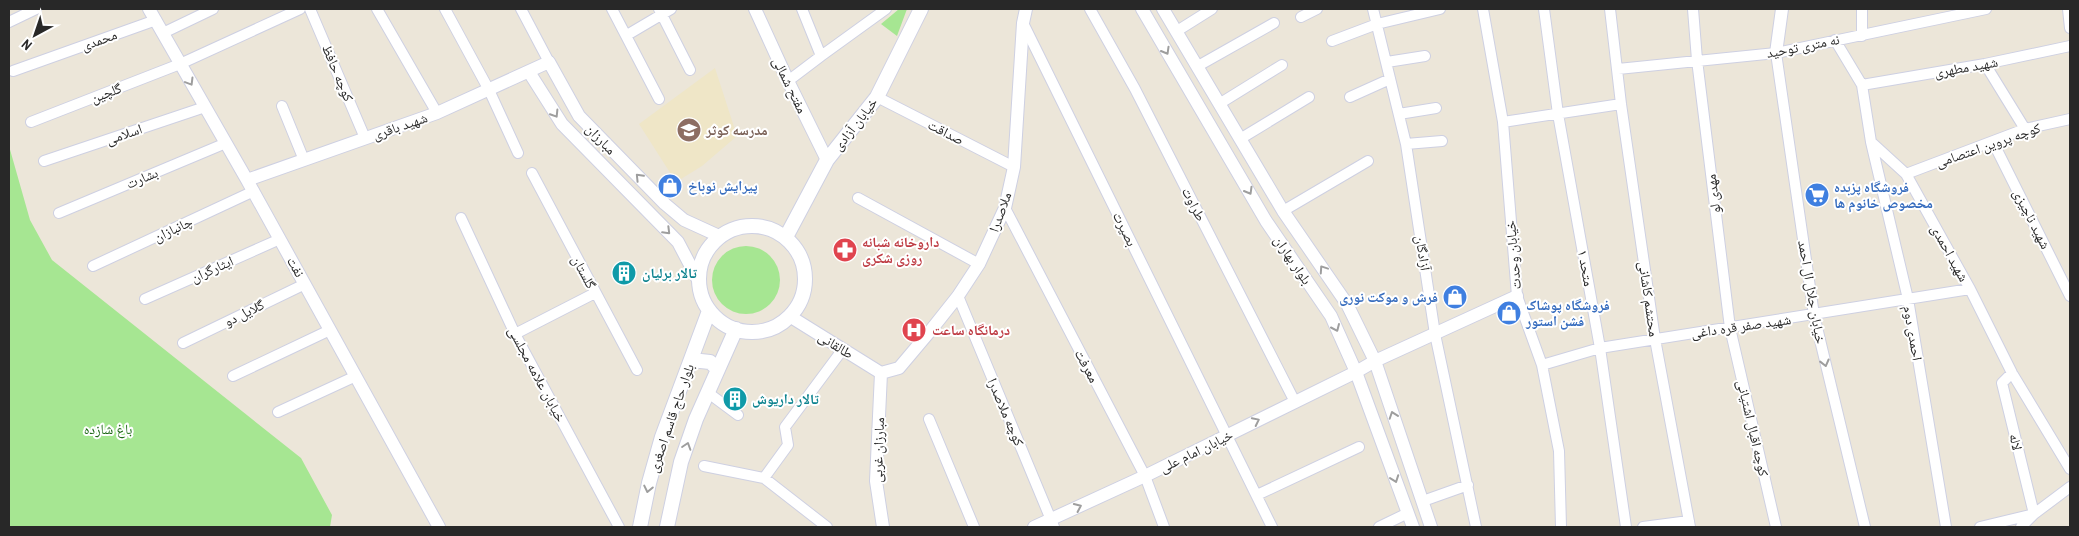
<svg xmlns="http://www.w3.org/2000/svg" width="2079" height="536" viewBox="0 0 2079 536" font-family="'Archivo Narrow','Noto Naskh Arabic',sans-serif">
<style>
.education{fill:#efe6c7}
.green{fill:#a6e692}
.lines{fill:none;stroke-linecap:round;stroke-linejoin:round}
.minor-casing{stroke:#ced0e2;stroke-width:12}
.tertiary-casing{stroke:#ced0e2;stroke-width:14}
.secondary-casing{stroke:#ced0e2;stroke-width:16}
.minor{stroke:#fff;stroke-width:10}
.tertiary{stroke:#fff;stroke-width:12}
.secondary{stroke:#fff;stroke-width:14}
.oneway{stroke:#9e9e9e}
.labels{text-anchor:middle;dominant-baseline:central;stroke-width:4;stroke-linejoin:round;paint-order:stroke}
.street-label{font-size:14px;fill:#282828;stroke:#fff}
.education-label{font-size:14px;font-weight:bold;fill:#785e54;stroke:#fff;text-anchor:start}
.shop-label{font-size:14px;font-weight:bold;fill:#366cbe;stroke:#fff;text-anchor:start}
.health-label{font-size:14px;font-weight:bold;fill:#be3a42;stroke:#fff;text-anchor:start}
.culture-label{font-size:14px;font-weight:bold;fill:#0d838f;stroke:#fff;text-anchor:start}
.park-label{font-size:14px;fill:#1e6816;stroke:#fff}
</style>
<rect width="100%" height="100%" fill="#ece6d9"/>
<path class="education" d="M715 68 737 136 702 166 676 182 639 124Z"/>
<path class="green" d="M899 9H907L897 36 881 24Z
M9 146 30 220 52 260 301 458 332 515 330 527H9Z
M712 280a34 34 0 1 1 68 0a34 34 0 1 1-68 0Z"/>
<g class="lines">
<defs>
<path id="minor" d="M310 9 365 138
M377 9 437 113
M445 9 489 90 518 153
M521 9 549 62
M612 9 659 99
M659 9 690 70
M1090 9 1135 89 1295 402
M1373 9 1406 144 1435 334 1476 527
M1483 9 1503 122 1517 296 1542 365 1559 451 1561 527
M1544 9 1558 114 1600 348 1626 527
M1610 9 1621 104 1655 339 1690 527
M1693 9 1697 60 1730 328 1776 527
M2068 9 2070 28
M1301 17 1317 9
M9 22 36 9
M1023 23 1272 527
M1177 31 1212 9
M163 33 213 9
M627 35 671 9
M1862 36V9
M1835 40 1862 85 1871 142 1906 174 1970 289 2012 373 2070 469
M1332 41 1377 24 1440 9
M1776 53 1814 315 1865 527
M821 56 886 9
M1387 62 1425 56
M1985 64 2025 129
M1198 66 1274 23
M1618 69 1776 53 1986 9
M13 71 156 20
M788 81 821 56 802 9
M1862 85 1985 64 2070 46
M877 97 1014 167
M1350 97 1390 79
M1219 104 1282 65
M282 106 304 160
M1399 114 1436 108
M31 122 180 64 300 9
M1503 122 1621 104
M1240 139 1309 97
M1871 142 1908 299 1946 527
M1993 142 2070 296
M1406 144 1442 141
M44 161 205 107
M532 173 637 370
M1906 174 2025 129 2070 119
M858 198 979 264
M1005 208 1145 476 1164 527
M1283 211 1368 161
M59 213 226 143
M461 218 515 334 619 527
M93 266 254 191
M958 296 1054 527
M145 299 280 239
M515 334 595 293
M183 343 305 284
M1542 365 1600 348 1970 289
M233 376 330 330
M707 392 738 415
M278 412 356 376
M929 419 974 527
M704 466 764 478 827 527
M764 478 788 445 785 427 843 349
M1257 495 1359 447
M1423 501 1468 485
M1379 527 1408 513
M1643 527 1689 521
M1980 527 2034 514 2002 383 2012 373
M2021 527 2034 514 2070 487"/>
<path id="tertiary" d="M149 9 247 180 439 527
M755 9 788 81 827 160
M1142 9 1266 221 1331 316 1356 372 1413 527
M1163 9 1283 211 1347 304 1375 361 1431 527
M1776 53 1782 9
M529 72 562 124 678 242 698 280
M247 180 437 113 549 62 579 116 665 204 684 220 719 236
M791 317 881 373
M881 373 899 368 931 330 958 296 979 264 1005 208 1014 167 1023 23 1026 9
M881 373 876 481 883 527
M1034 527 1145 476 1356 372 1375 361 1517 296"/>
<path id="secondary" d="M699 279a53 53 0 1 1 106 0a53 53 0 1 1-106 0Z
M786 237 827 160 877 97 921 9
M691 360 710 362 718 369
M640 527 649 483 662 437 709 311
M667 527 681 462 696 419 736 329"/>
</defs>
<use href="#minor" class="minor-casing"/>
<use href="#tertiary" class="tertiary-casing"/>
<use href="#secondary" class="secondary-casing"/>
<use href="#minor" class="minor"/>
<use href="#tertiary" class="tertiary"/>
<use href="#secondary" class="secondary"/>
</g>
<defs><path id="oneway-chevron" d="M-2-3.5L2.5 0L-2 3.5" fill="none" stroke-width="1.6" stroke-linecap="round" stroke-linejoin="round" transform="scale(1.25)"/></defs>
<g class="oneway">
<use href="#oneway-chevron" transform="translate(1166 51) rotate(60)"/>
<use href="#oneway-chevron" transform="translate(190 82) rotate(59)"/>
<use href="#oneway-chevron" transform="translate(555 114) rotate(58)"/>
<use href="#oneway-chevron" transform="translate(639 177) rotate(-134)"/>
<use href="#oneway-chevron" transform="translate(1249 191) rotate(60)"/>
<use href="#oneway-chevron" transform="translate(667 231) rotate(45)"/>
<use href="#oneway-chevron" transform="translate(1323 269) rotate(-124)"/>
<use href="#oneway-chevron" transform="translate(1336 328) rotate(66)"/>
<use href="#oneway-chevron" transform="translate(1825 363) rotate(76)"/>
<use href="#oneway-chevron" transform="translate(1393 415) rotate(-109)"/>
<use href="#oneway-chevron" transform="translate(1256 421) rotate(-26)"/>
<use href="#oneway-chevron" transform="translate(687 446) rotate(-72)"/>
<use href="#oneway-chevron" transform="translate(1395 479) rotate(70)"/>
<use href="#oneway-chevron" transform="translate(648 489) rotate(102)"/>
<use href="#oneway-chevron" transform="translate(1078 507) rotate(-25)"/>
</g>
<defs>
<symbol id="school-disc" viewBox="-11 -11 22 22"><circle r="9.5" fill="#8d6e63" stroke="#fff"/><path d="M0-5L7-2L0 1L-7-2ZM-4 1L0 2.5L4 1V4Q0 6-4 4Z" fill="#fff"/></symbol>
<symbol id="shop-disc" viewBox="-11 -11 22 22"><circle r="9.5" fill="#3f7fe0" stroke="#fff"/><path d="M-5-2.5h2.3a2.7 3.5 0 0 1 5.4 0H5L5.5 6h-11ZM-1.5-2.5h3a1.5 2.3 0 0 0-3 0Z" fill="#fff"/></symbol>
<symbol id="supermarket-disc" viewBox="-11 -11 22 22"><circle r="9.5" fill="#3f7fe0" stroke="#fff"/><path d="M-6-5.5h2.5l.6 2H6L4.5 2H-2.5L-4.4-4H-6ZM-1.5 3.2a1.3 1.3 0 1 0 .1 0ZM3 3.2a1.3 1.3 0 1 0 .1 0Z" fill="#fff"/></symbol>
<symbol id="pharmacy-disc" viewBox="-11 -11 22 22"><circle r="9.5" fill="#e0444e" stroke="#fff"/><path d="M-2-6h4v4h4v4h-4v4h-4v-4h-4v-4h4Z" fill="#fff"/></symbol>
<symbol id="building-disc" viewBox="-11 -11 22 22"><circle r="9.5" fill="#0f9aa8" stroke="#fff"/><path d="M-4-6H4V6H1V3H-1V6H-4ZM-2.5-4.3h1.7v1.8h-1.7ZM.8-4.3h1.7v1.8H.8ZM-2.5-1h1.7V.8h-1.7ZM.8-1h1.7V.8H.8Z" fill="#fff"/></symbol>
<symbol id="hospital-disc" viewBox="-11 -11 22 22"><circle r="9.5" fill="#e0444e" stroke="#fff"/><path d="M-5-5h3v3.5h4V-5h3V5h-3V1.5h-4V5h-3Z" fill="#fff"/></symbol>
</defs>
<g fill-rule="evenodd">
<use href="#school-disc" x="675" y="116" width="28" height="28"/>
<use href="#shop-disc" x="656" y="172" width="28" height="28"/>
<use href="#supermarket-disc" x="1803" y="181" width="28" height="28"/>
<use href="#pharmacy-disc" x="831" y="236" width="28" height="28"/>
<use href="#building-disc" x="610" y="259" width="28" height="28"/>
<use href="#shop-disc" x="1441" y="283" width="28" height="28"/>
<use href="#shop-disc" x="1495" y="299" width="28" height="28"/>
<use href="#hospital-disc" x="900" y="316" width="28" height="28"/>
<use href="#building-disc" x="721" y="385" width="28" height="28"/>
</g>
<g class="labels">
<g class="street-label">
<text transform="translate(99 40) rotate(-20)">محمدی</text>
<text transform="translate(1803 46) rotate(-11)">نه متری توحید</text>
<text transform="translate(1966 67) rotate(-10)">شهید مطهری</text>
<text transform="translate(338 73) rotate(67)">کوچه حافظ</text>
<text transform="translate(790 85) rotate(64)">مفتح شمالی</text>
<text transform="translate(106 93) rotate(-21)">گلچین</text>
<text transform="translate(855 124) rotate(-52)">خیابان آزادی</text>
<text transform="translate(400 126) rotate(-19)">شهید باقری</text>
<text transform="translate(946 132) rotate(27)">صداقت</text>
<text transform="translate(124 134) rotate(-19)">اسلامی</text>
<text transform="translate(601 139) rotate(46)">مبارزان</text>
<text transform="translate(1988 145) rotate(-19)">کوچه پروین اعتصامی</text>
<text transform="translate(142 178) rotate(-23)">بشارت</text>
<text transform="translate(1713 194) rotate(-97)">مهدی لو</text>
<text transform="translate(1194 204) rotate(63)">طراوت</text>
<text transform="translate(1000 212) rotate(-70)">ملاصدرا</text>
<text transform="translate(2032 219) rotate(63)">شهید ناچیزی</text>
<text transform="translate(173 229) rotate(-25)">چانبازان</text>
<text transform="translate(1125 229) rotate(64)">بصیرت</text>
<text transform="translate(1423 253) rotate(81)">آزادگان</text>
<text transform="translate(1950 253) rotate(61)">شهید احمدی</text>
<text transform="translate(1513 255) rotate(-95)">خیابان وحدت</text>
<text transform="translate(1293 260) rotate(56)">بلوار بهاران</text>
<text transform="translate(296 267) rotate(61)">نفت</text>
<text transform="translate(1586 268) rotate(80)">متحد ۱</text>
<text transform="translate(212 269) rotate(-24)">ایثارگران</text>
<text transform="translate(584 272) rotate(62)">گلستان</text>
<text transform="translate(1812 292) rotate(80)">خیابان جلال ال احمد</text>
<text transform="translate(1649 299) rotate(82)">محتشم کاشانی</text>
<text transform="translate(244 313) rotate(-26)">گلایل دو</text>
<text transform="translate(1741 326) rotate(-8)">شهید صفر قره داغی</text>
<text transform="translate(1913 333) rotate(80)">احمدی دوم</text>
<text transform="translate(836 345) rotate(32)">طالقانی</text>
<text transform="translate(1087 366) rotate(62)">معرفت</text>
<text transform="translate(537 374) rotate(62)">خیابان علامه مجلسی</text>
<text transform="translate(1006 412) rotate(67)">کوچه ملاصدرا</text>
<text transform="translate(671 418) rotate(-71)">بلوار حاج قاسم اصغری</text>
<text transform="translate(1753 428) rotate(77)">کوچه اقبال اشتیانی</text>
<text transform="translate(2016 442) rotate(77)">لاله</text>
<text transform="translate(878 450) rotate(-88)">مبارزان غربی</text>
<text transform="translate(1196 451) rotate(-26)">خیابان امام علی</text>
</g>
<g class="education-label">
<text x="706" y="130">مدرسه کوثر</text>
</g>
<g class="shop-label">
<text x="688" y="186">پیرایش نوباخ</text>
<text x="1834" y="187">فروشگاه پزبده<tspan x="1834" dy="16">مخصوص خانوم ها</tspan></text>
<text x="1438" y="297" text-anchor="end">فرش و موکت نوری</text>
<text x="1526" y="305">فروشگاه پوشاک<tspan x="1526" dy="16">فشن استور</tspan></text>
</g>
<g class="health-label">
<text x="862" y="242">داروخانه شبانه<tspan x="862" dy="16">روزی شکری</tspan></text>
<text x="932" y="330">درمانگاه ساعت</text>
</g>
<g class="culture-label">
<text x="642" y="273">تالار برلیان</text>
<text x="752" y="399">تالار داریوش</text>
</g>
<g class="park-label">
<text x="108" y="429">باغ شازده</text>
</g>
</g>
<rect width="2079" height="536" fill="none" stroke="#282828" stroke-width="20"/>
<g transform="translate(35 35) rotate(220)" stroke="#ffffff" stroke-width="4" paint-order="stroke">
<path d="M0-4L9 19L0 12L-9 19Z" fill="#282828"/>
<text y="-8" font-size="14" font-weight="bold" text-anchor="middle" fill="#282828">N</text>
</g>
</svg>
